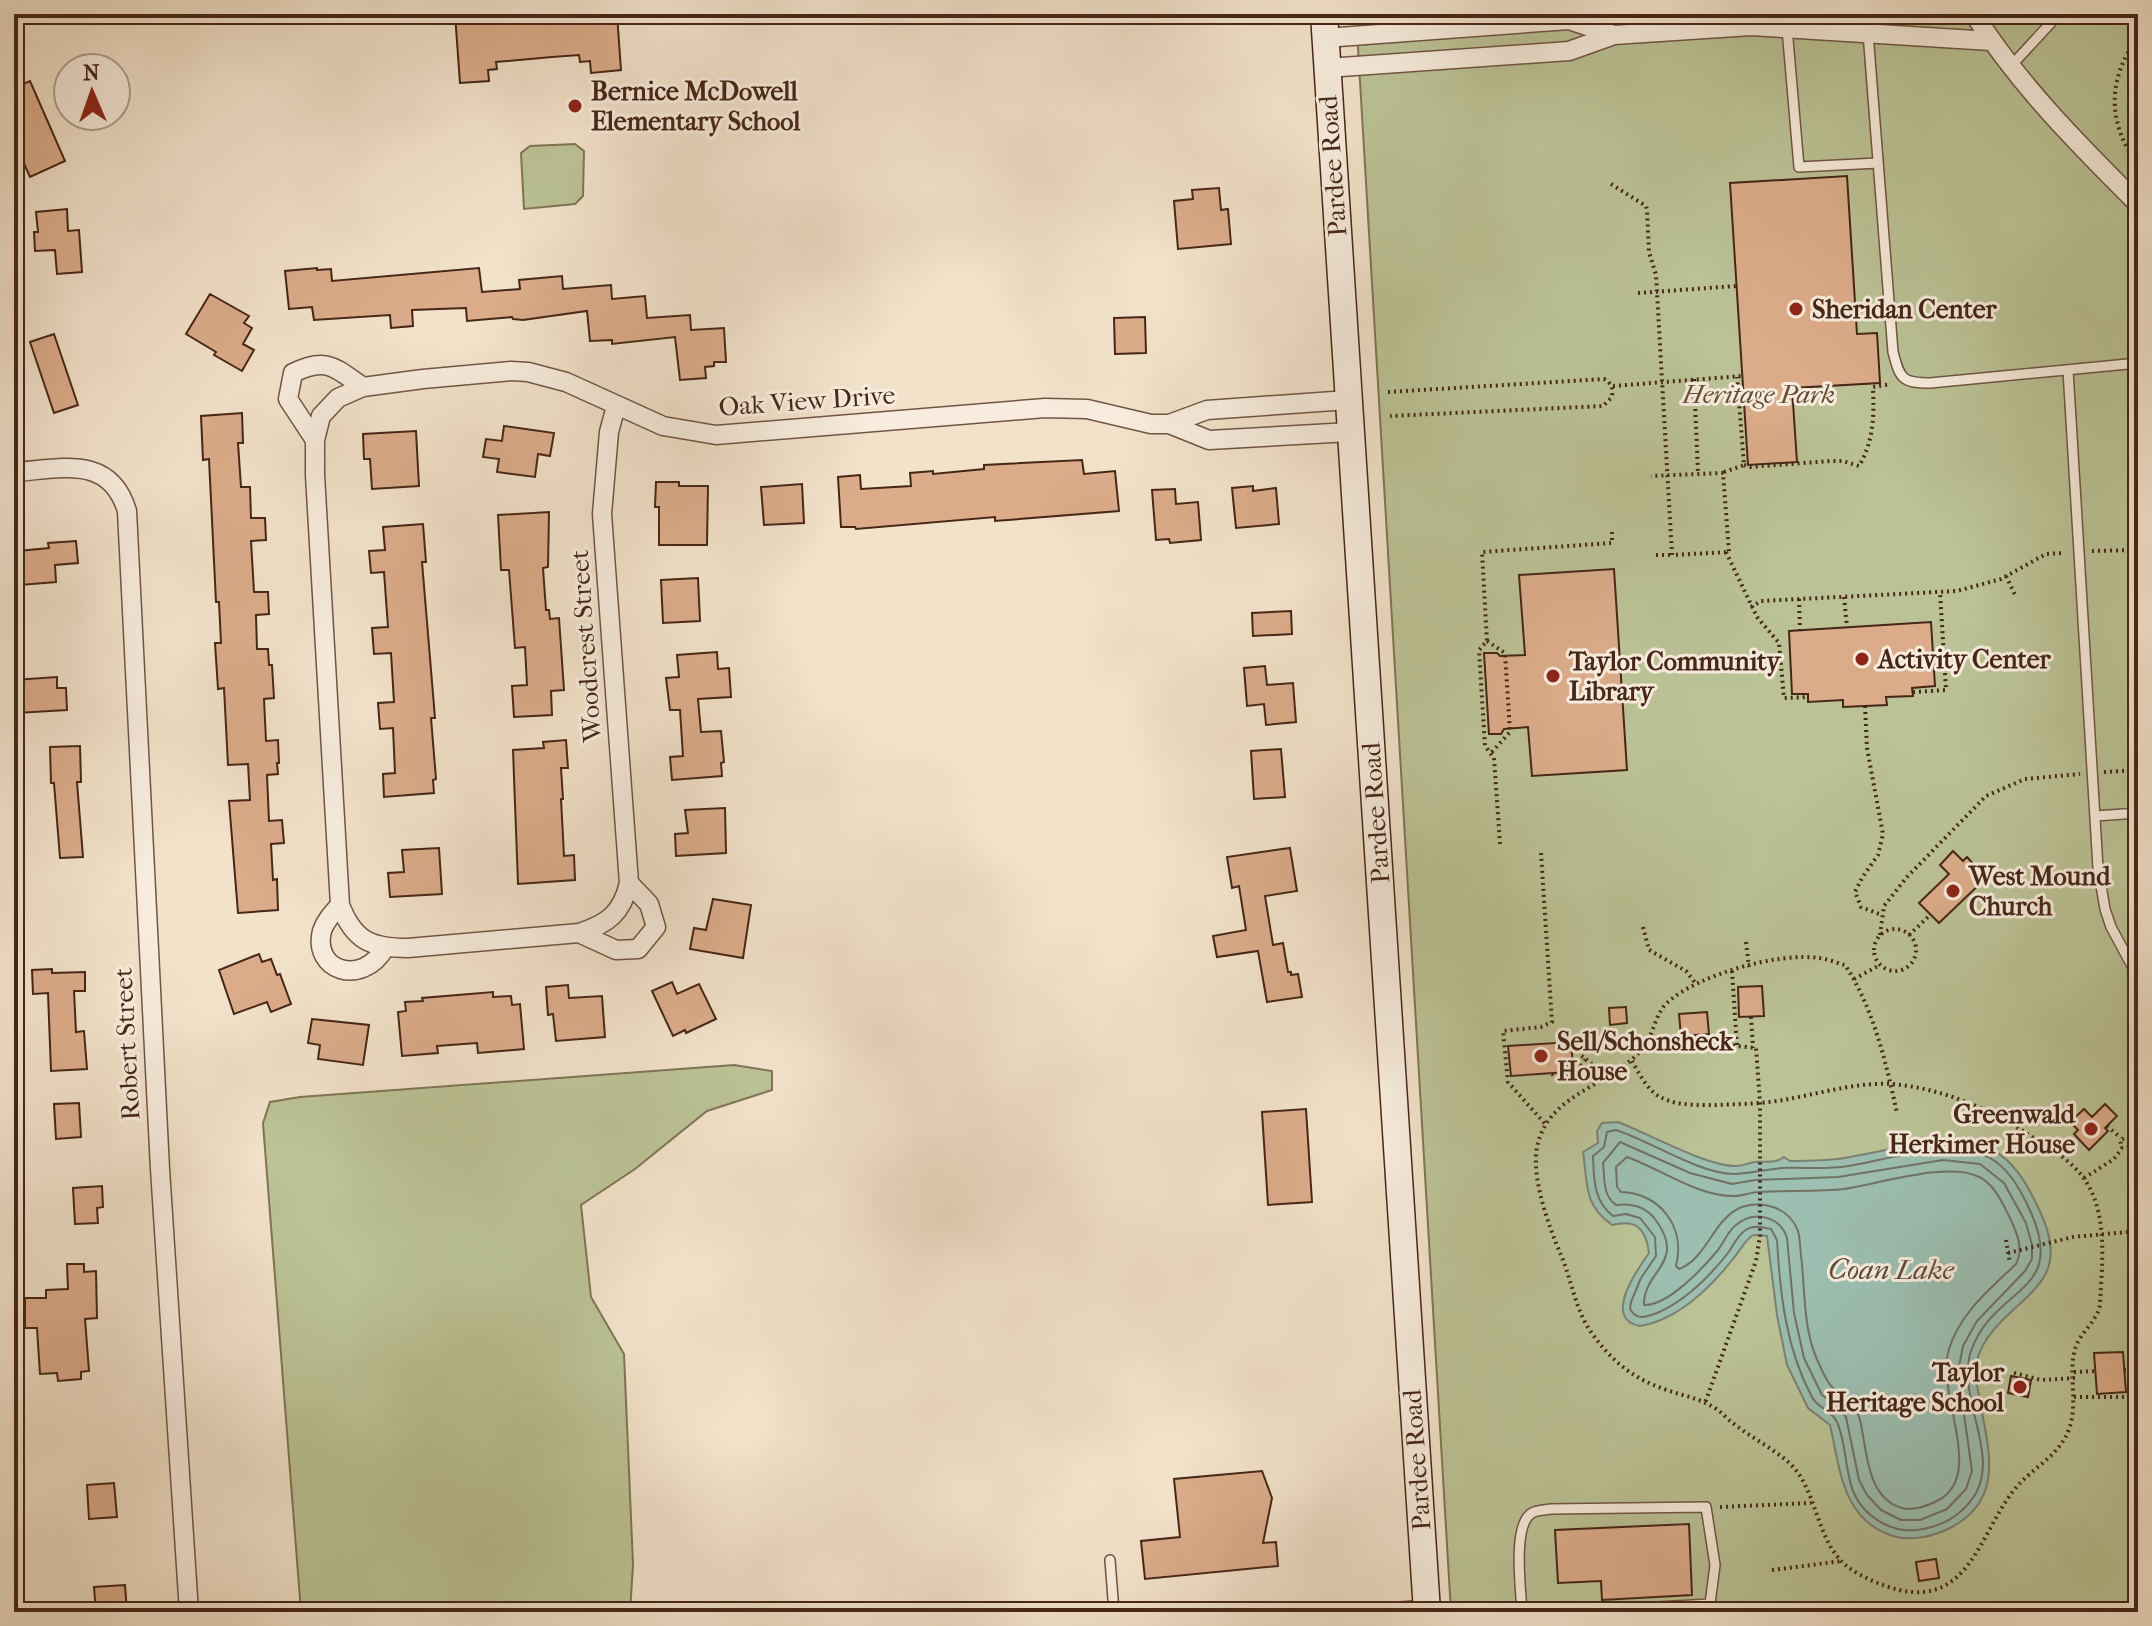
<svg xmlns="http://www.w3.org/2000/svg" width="2152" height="1626" viewBox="0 0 2152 1626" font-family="'IM FELL French Canon',serif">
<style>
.green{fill:#bbc396;stroke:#807456;stroke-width:2}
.water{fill:#9cbfb1;stroke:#7a8273;stroke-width:2}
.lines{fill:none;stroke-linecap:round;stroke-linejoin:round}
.shore{stroke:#717264;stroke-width:2}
.building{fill:#dcac8a;stroke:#462617;stroke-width:2}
.service-casing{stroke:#715544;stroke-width:12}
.minor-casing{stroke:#715544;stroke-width:21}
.secondary-casing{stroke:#462617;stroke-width:29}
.path{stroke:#462617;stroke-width:4;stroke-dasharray:2 4;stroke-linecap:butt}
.service{stroke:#f7ecdd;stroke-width:9}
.minor{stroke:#f7ecdd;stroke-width:18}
.secondary{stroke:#f7ecdd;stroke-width:26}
.poi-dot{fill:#8f2418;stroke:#f7ecdd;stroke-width:3}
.labels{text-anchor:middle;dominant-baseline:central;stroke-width:6;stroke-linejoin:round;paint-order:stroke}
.poi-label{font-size:26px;font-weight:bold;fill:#462617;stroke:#f7ecdd;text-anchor:start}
.street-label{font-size:26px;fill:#462617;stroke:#f7ecdd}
.park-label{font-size:26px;font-style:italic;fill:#634d37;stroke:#f7ecdd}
.water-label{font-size:28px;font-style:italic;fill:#5c4c3e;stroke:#f7ecdd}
</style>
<rect width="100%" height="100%" fill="#f2e2ca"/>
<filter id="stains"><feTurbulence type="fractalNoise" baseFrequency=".0025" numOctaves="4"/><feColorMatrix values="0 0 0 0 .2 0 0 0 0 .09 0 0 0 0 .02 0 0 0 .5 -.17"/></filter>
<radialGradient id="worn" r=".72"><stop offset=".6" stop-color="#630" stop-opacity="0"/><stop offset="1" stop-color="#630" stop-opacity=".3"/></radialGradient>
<path class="green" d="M1356 14H2138V1612H1451Z
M575 144 584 151 583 196 575 204 524 209 521 153 530 146Z
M734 1065 772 1071V1090L707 1111 635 1169 581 1205 591 1297 624 1354 633 1565 630 1612H301L263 1123 270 1102 300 1097Z"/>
<path class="water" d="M1618 1122C1647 1133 1708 1167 1736 1166 1742 1166 1748 1163 1754 1162 1766 1161 1775 1164 1784 1157L1790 1161C1808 1161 1827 1161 1844 1158 1887 1152 1953 1129 1993 1150 2013 1161 2025 1181 2035 1201 2044 1219 2055 1243 2049 1265 2040 1299 1989 1317 1977 1360 1973 1373 1978 1388 1980 1402 1989 1451 2005 1501 1948 1529 1931 1537 1909 1542 1890 1535 1842 1518 1840 1468 1830 1425L1808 1408 1787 1365 1777 1315 1767 1236 1753 1235C1743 1242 1741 1250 1733 1259 1710 1288 1678 1320 1640 1326 1602 1319 1637 1270 1649 1253 1646 1229 1637 1219 1612 1225 1583 1204 1588 1185 1583 1152L1598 1143 1597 1131 1602 1123Z"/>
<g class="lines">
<path class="shore" d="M1616 1130C1650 1141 1700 1174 1734 1174 1747 1174 1768 1169 1782 1168 1803 1167 1826 1170 1848 1166 1886 1160 1955 1138 1990 1158 2008 1168 2019 1187 2027 1204 2072 1295 1995 1283 1971 1351 1956 1396 1999 1452 1976 1493 1964 1513 1945 1525 1923 1529 1890 1536 1857 1513 1850 1481 1845 1462 1845 1440 1837 1422 1832 1410 1817 1408 1812 1397 1786 1349 1780 1294 1777 1240L1771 1229C1763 1227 1754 1225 1747 1229 1737 1235 1734 1245 1728 1253 1709 1277 1685 1301 1657 1313 1646 1317 1637 1321 1630 1309L1631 1302 1641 1278 1656 1256 1655 1237 1640 1218 1626 1214 1613 1216C1593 1201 1594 1178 1593 1156L1604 1147 1607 1132Z
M1620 1142 1690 1173 1732 1184 1755 1180 1838 1177 1943 1160 1980 1164 2004 1183 2026 1223 2032 1245V1259L2025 1271 1977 1321 1963 1346 1958 1372 1972 1471 1966 1489 1947 1509 1920 1520H1901L1881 1510 1867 1495 1859 1480 1846 1417 1836 1405 1822 1395 1804 1358 1794 1313 1787 1238C1780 1216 1754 1210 1736 1225 1727 1232 1725 1241 1718 1250 1703 1268 1668 1306 1644 1305 1643 1270 1688 1263 1655 1219 1645 1206 1631 1203 1616 1205 1602 1195 1605 1178 1603 1163Z
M1627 1157C1661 1169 1698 1197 1735 1196 1743 1196 1751 1192 1759 1192 1788 1190 1816 1192 1844 1189 1878 1184 1947 1162 1977 1176 1994 1183 2002 1202 2010 1218 2017 1233 2024 1249 2016 1264 1990 1289 1960 1313 1949 1349 1935 1394 1987 1476 1937 1501 1927 1506 1913 1511 1902 1508 1866 1498 1867 1449 1860 1420 1856 1404 1845 1398 1833 1388 1826 1382 1820 1366 1816 1357 1803 1326 1805 1287 1801 1255 1800 1247 1800 1238 1798 1231 1790 1209 1764 1199 1742 1207 1713 1218 1708 1258 1679 1269L1676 1266C1686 1227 1660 1193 1621 1192L1617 1187 1616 1167Z"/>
</g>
<path class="building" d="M455 14H617L621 70 591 73 590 61 580 62 579 55 552 57 496 62 497 69 488 70 489 81 460 83Z
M30 81 65 161 30 177 14 141V88Z
M1847 176 1857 334 1877 333 1880 383 1792 388 1797 462 1748 465 1730 183Z
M1219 188 1221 210 1228 209 1231 244 1178 249 1174 201 1193 199 1192 190Z
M67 209 68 231 79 230 82 272 57 274 55 250 35 251 34 232H38L36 212Z
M317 268V270L331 269 332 281 479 268 482 292 520 289 519 280 562 276 563 289 611 285 612 299 645 296 647 318 690 315 691 330 724 328 726 362H714V366L705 367 706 378 680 380 675 337 612 344V340L590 341 587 311 523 320 513 319 512 317 467 321 466 308 412 310 413 326 391 328 390 315 314 320 312 307 289 309 285 271Z
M210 294 249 316 244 323 252 328 243 344 254 350 242 371 214 355 216 352 186 334Z
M1145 317 1146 353 1115 354 1114 318Z
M54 334 78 405 54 413 30 342Z
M242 413 243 443H238L241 487H250L251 518H265L266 540 251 541 254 592H268L269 614 256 615 257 649H268L269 665H272L274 698 264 699 266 741 278 740 279 763H277L278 774 267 775 269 821 282 820 284 843 271 844 273 880 277 879 278 910 238 913 229 801 250 800 248 764 228 765 224 688 218 689 215 643H221L219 602H216L209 459 203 460 201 416Z
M504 426 554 433 550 456 538 454 535 477 497 472 499 459 483 457 486 439 502 441Z
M416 431 419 486 372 489 370 459H364L363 434Z
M1082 460 1084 474 1115 471 1119 511 995 521V517L856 529 855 527H841L838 477 860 475 861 489 911 486 910 473 933 471V474L984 469V465Z
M656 482H679V486H708L707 545H659V507H655Z
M802 484 804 523 764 525 761 487Z
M1253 486V491L1276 488 1279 524 1236 528 1232 488Z
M1175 489 1176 504 1198 502 1201 540 1170 543 1169 539 1156 540 1152 490Z
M549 512 548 567 543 568 546 610H549L550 619 559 618 564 690 551 691 552 715 514 717 512 686 527 685 525 647 515 648 509 570H501L498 515Z
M423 524 426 562H422L435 718H431L436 779 433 780 434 793 384 797 383 774 395 773 393 728 380 729 378 703 394 702 391 653 374 654 372 628 388 627 384 572 371 573 369 551 385 550 383 527Z
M76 541 78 563 55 565 56 582 20 585 18 551 49 548 48 543Z
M1614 569 1627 770 1532 776 1528 727 1504 729 1501 734H1489L1484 653H1497L1500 656 1525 655 1519 575Z
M698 578 700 621 663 623 661 580Z
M1291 611 1292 634 1253 636 1252 613Z
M1931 622 1935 686 1912 688 1913 696 1886 697 1887 705 1843 707V700L1808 702V694H1792L1789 631Z
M717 652 718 669 729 668 731 697 698 699 701 732 721 731 724 762 721 763 722 776 672 780 670 757 683 756 680 710H670L666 678 679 677 677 655Z
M1265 666 1267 685 1293 683 1296 722 1266 725 1264 704 1247 706 1244 668Z
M57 677V688H66L67 710 16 713 14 680Z
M566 740 568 768H561L563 799H561L564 856 574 855 575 880 518 884 513 750 544 748 543 742Z
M80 746 81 782H77L83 857 60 858 54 783H51L50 747Z
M1281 749 1285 797 1254 799 1251 751Z
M725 808 726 853 676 856 675 834 688 833 685 810Z
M439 848 442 894 390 897 388 873 404 872 402 850Z
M1290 848 1297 891 1265 896 1273 945 1283 943 1288 972H1291V975L1298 974 1302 997 1267 1002 1258 951 1217 957 1213 936 1246 930 1239 886 1232 888 1227 857Z
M1953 851 1963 861 1967 857 1986 878 1939 923 1919 903 1949 874 1940 865Z
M713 899 751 905 743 958 690 949 694 928 706 930Z
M259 954 262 962 271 959 277 975 280 974 291 1004 271 1012 267 1002 234 1014 219 970Z
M52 969V973L85 972V991H74L76 1032 84 1031 87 1069 51 1071 48 993 33 994 32 970Z
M672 982 677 994 699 984 716 1019 686 1033 685 1030 673 1036 652 991Z
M568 985 569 998 602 996 605 1037 556 1041 553 1014 548 1015 546 987Z
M1762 986 1764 1016 1739 1017 1738 987Z
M493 992V997L511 996 512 1005 520 1004 524 1049 478 1053 477 1043 437 1046 438 1053 402 1056 398 1012 406 1011 405 1002 423 1001 422 998Z
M1626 1007 1627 1023 1610 1025 1609 1008Z
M1707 1012 1709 1034 1681 1036 1679 1014Z
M312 1019 369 1025 363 1065 318 1059 320 1045 308 1043Z
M1571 1042 1573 1066H1567L1568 1072 1511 1076 1508 1046Z
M79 1103 81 1137 56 1139 54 1104Z
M2105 1104 2117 1116 2105 1128 2108 1131 2089 1150 2074 1134 2078 1130 2070 1122 2084 1109 2092 1117Z
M1306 1109 1312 1202 1268 1205 1262 1112Z
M102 1186 103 1207 97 1208 98 1223 75 1224 73 1188Z
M67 1264H84V1272L96 1271 97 1318 85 1319 89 1371 81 1372V1379L58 1381 57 1373 40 1374 37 1328H25V1298H46V1290L68 1289Z
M2123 1352 2126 1392 2097 1394 2094 1353Z
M2011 1376 2031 1380 2028 1397 2008 1393Z
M1262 1471 1272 1498 1263 1543 1276 1542 1278 1566 1145 1579 1141 1541 1180 1537 1174 1479Z
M114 1483 117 1517 89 1519 87 1485Z
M1689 1524 1692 1595 1602 1600 1601 1581 1558 1583 1555 1530Z
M1936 1559 1939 1578 1919 1581 1916 1562Z
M125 1585 127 1612H96L94 1587Z"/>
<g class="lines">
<defs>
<path id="service" d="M1787 28 1799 167 1878 163
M1868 33 1893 352C1900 378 1901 383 1930 383L2138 363
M2011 66 2059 14
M2068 370 2098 868 2105 909 2111 927 2138 977
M2095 816 2138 813
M1110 1560 1114 1612
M1340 1612 1425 1605
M1522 1612C1521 1591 1512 1524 1532 1513 1536 1510 1545 1510 1551 1509L1706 1507 1715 1565 1710 1604 1572 1612"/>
<path id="minor" d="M1974 14C2019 85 2079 145 2138 204
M1765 22 1796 14
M1325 38 1569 20 1614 35
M1327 68 1569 51 1614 35 1751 26 1991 41
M1348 400 1207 410 1169 424 1209 440 1350 432
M616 406 609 432 602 514 629 883C622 913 608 924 579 933L408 948C371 948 354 941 340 905L315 475V440L321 416 338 398 363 387 423 379 511 371 528 372 566 382 663 426 716 435 1045 408 1087 409 1151 424H1169
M315 440 288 399 293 373C327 356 335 368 363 387
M14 472C61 469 110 454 127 511L160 1169 189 1612
M340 905C333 913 325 921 322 931 312 970 361 988 385 948
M579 933 616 950 638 949 656 927 649 904 629 883"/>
<path id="secondary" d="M1324 14 1427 1612"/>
</defs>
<use href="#service" class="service-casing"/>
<use href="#minor" class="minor-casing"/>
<use href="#secondary" class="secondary-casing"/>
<path class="path" d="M2138 37C2107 79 2107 123 2138 165
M1611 184 1646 206 1647 210 1649 252 1656 275 1672 555 1729 552 1723 473 1651 476
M1638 293 1736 286
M1694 379 1698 473
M1613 386 1742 376
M1388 392 1604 379C1612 384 1613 388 1612 397L1603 406 1390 416
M1744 465 1750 467 1830 461H1843L1859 466C1874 440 1874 416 1873 387L1891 384
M1724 472 1744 465 1737 377
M2092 551 2138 550
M1726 552 1757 617 1779 643 1784 698 1808 697
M1656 555H1672
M2006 576 2016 597
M1844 597 1847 627
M1799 599 1800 630
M1751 607 1761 601 1957 591 2001 579 2046 554 2064 553
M1487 641 1505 653 1510 732 1491 753
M1913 692 1946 690 1940 592
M1865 706 1867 748 1883 834 1878 855 1862 878 1855 892 1861 907 1882 915
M2104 772 2138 770
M1500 844 1494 758 1485 746 1479 650 1487 641 1482 552 1612 543V530
M1541 853 1552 1022 1541 1027 1503 1031 1508 1082 1546 1125
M1643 927 1649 950 1686 971 1696 984
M1874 950a21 21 0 1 1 42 0a21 21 0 1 1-42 0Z
M1880 935 1884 906 1907 877 1986 796 2025 779 2080 774
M1909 935 1928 917
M1746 942 1749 967
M1732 971 1737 1046
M1854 979 1880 965
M1751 1017 1753 1048
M1695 1035 1699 1042 1756 1048 1760 1103V1236L1756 1261 1705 1403
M1586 1059 1605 1076
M1632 1061C1639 1073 1648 1092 1662 1098 1678 1106 1699 1105 1716 1105 1739 1104 1761 1104 1783 1100 1818 1094 1856 1082 1892 1084 1938 1088 1984 1106 2023 1131 2041 1143 2062 1154 2077 1170 2110 1205 2102 1260 2100 1305 2097 1321 2082 1331 2076 1346 2067 1371 2079 1402 2069 1429 2059 1457 2031 1468 2014 1490 1980 1533 1969 1606 1899 1590 1883 1586 1861 1577 1848 1567 1814 1541 1819 1487 1786 1460 1770 1447 1751 1437 1734 1424 1727 1419 1721 1411 1713 1407 1699 1398 1683 1396 1667 1390 1635 1380 1611 1361 1591 1332 1575 1309 1572 1281 1561 1255 1549 1227 1531 1178 1537 1147 1549 1090 1616 1086 1645 1045 1654 1032 1656 1012 1668 1002 1698 975 1778 952 1819 958 1828 959 1837 963 1845 965 1874 1009 1886 1063 1897 1113
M1552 1074 1558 1080 1576 1072 1586 1059 1580 1055
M2107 1126 2121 1138
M2129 1147 2134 1162 2131 1180
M2084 1178 2114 1159 2122 1148 2129 1147 2131 1140 2128 1137 2120 1140 2122 1148
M2006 1240 2010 1263
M2008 1253 2073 1237 2138 1231
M2124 1370H2137V1397
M2074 1372 2096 1371
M2014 1373 2041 1380 2075 1378
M2074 1397H2138
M1720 1507 1811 1503
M1772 1570 1842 1561"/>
<use href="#service" class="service"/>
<use href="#minor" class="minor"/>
<use href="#secondary" class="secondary"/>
</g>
<g class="poi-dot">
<circle cx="575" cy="106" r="8"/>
<circle cx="1796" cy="309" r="8"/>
<circle cx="1862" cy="659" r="8"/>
<circle cx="1553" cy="676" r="8"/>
<circle cx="1953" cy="891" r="8"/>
<circle cx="1541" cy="1056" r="8"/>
<circle cx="2091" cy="1129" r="8"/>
<circle cx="2020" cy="1387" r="8"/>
</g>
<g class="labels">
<g class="poi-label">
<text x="591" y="91">Bernice McDowell<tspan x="591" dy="30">Elementary School</tspan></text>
<text x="1812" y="309">Sheridan Center</text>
<text x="1878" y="659">Activity Center</text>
<text x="1569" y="661">Taylor Community<tspan x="1569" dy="30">Library</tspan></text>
<text x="1969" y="876">West Mound<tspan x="1969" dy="30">Church</tspan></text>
<text x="1557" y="1041">Sell/Schonsheck<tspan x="1557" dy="30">House</tspan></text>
<text x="2075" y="1114" text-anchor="end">Greenwald<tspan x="2075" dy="30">Herkimer House</tspan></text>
<text x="2004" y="1372" text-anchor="end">Taylor<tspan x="2004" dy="30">Heritage School</tspan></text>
</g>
<g class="street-label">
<text transform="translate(1333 166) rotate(-94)">Pardee Road</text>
<text transform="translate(807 401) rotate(-4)">Oak View Drive</text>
<text transform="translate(586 646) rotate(-94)">Woodcrest Street</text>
<text transform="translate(1376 813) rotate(-94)">Pardee Road</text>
<text transform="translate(127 1044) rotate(-93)">Robert Street</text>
<text transform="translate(1417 1460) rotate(-94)">Pardee Road</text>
</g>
<g class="park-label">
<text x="1759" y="394">Heritage Park</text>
</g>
<g class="water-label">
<text x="1891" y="1269">Coan Lake</text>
</g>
</g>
<rect width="2152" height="1626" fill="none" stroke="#f2e2ca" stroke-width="48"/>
<rect x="16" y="16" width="2120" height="1594" fill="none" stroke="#462617" stroke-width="4"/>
<rect x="24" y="24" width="2104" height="1578" fill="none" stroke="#462617" stroke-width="2"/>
<g transform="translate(92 92) rotate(358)"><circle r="38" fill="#f7ecdd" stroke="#b09d8e" stroke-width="2"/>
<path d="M0-6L14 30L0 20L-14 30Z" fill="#8f2418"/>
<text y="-12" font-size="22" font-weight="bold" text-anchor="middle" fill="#462617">N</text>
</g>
<rect width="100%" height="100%" filter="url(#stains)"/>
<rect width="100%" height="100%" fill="url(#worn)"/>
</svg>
